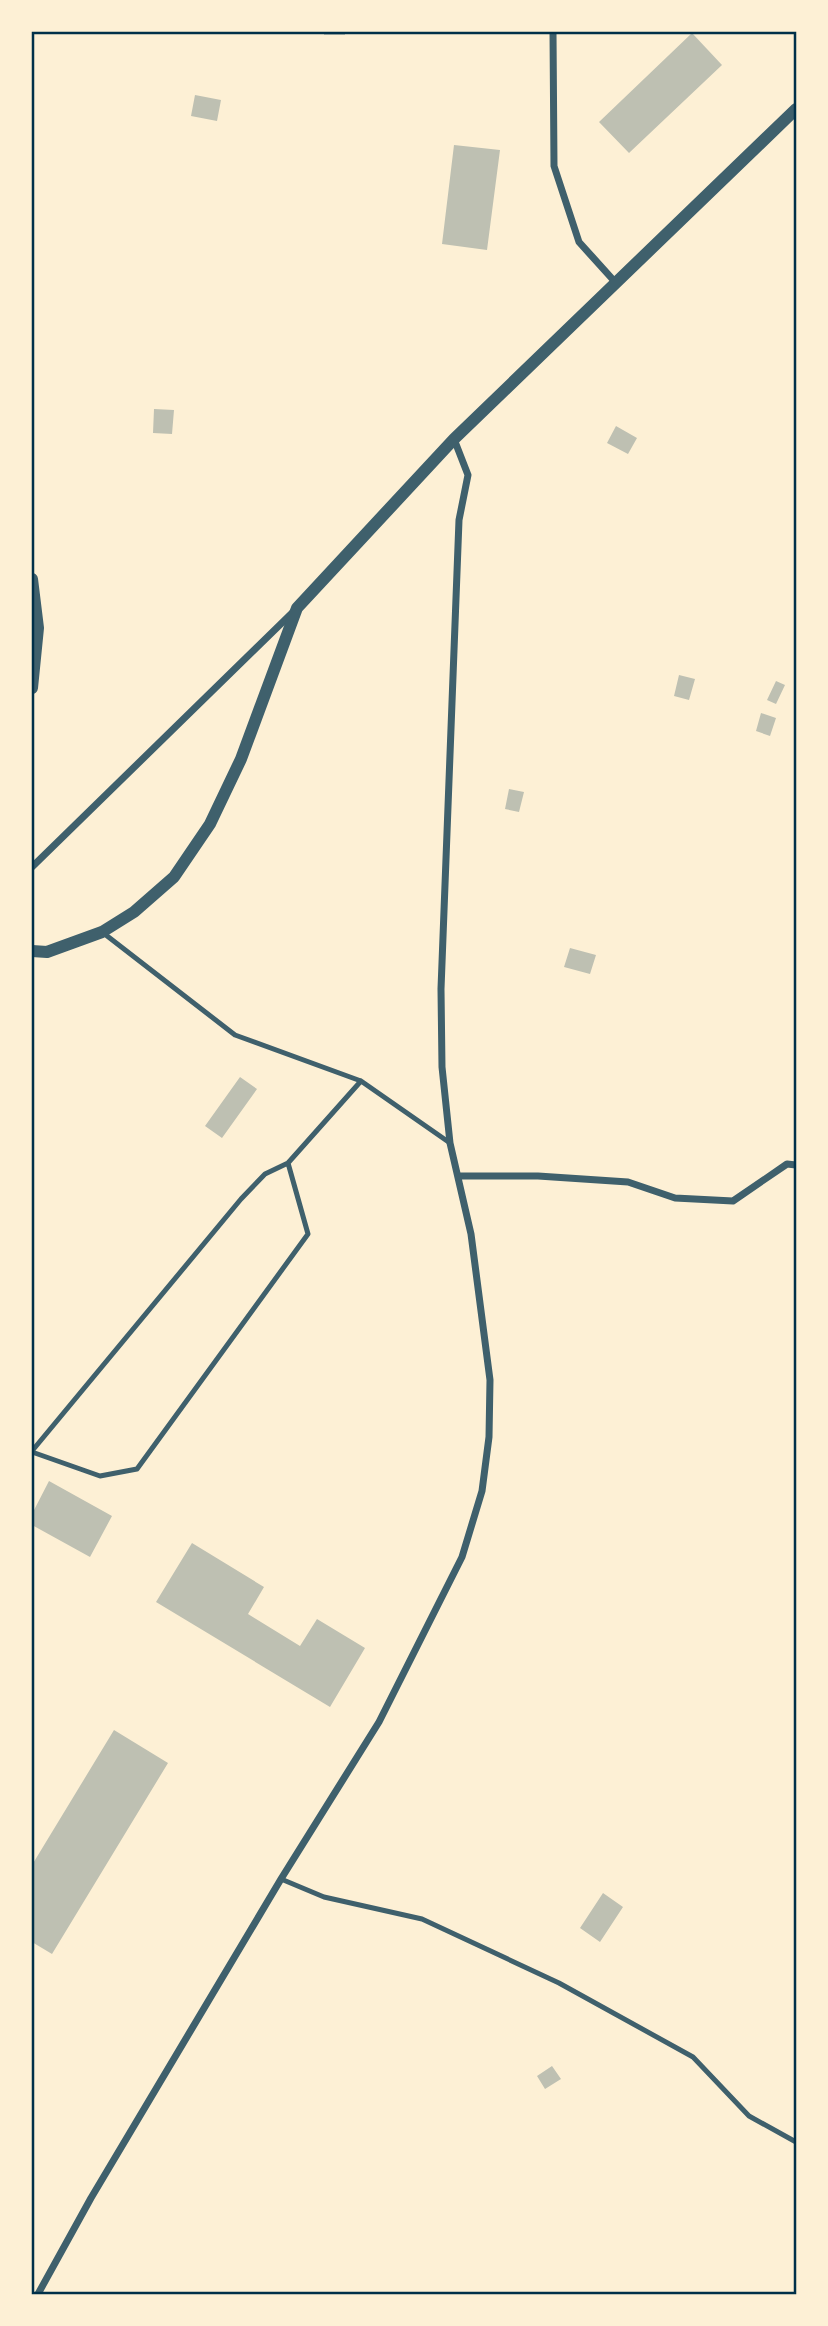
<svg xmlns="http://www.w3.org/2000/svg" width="828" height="2326" viewBox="0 0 828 2326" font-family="'Roboto Condensed',sans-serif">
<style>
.building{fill:#bec0b2}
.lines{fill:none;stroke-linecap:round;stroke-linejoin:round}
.service{stroke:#3f606c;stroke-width:5}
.minor{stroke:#3f606c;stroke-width:7}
.tertiary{stroke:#3f606c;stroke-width:12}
.neatline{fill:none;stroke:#003049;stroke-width:2.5}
</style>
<rect width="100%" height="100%" fill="#fdf0d5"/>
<path class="building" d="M324 32H345V35H324Z
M692 33 722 65 629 153 599 122Z
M195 95 221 100 217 121 191 116Z
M454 145 500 150 487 250 442 244Z
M154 409 174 410 172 434 153 433Z
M616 426 637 438 628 454 607 443Z
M679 675 695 679 689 700 674 696Z
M776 681 785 685 776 704 767 700Z
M761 713 776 718 770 736 756 731Z
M509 789 524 792 519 812 505 809Z
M570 948 596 955 590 974 564 967Z
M240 1077 257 1089 222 1138 205 1126Z
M49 1481 112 1516 90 1557 32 1525V1514Z
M192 1543 264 1587 248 1614 300 1646 317 1619 365 1648 330 1707 156 1602Z
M114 1730 168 1763 52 1954 32 1942V1865Z
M603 1893 623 1907 600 1942 580 1928Z
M552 2066 561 2079 545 2089 537 2076Z"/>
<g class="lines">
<path class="service" d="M102 932 235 1035 361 1081 450 1143
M32 1451 241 1199 265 1174 288 1163 361 1081
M32 1452 100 1476 137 1469 308 1234 288 1163
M281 1879 324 1897 422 1919 559 1983 693 2057 749 2116 796 2142"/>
<path class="minor" d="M553 32 554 166 579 242 616 283
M32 867 292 613
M458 1176H538L628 1182 675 1198 733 1201 787 1164 796 1165
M38 2294 91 2198 281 1879 379 1722 462 1557 482 1491 489 1437 490 1380 471 1234 450 1143 442 1067 441 989 459 520 468 475 454 439"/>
<path class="tertiary" d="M32 579 38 628 32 688
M32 951 47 952 102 932 134 912 174 877 210 824 241 759 297 608 454 439 796 109"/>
</g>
<rect width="828" height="2326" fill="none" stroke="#fdf0d5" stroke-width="66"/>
<rect x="33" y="33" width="762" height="2260" class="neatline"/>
</svg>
